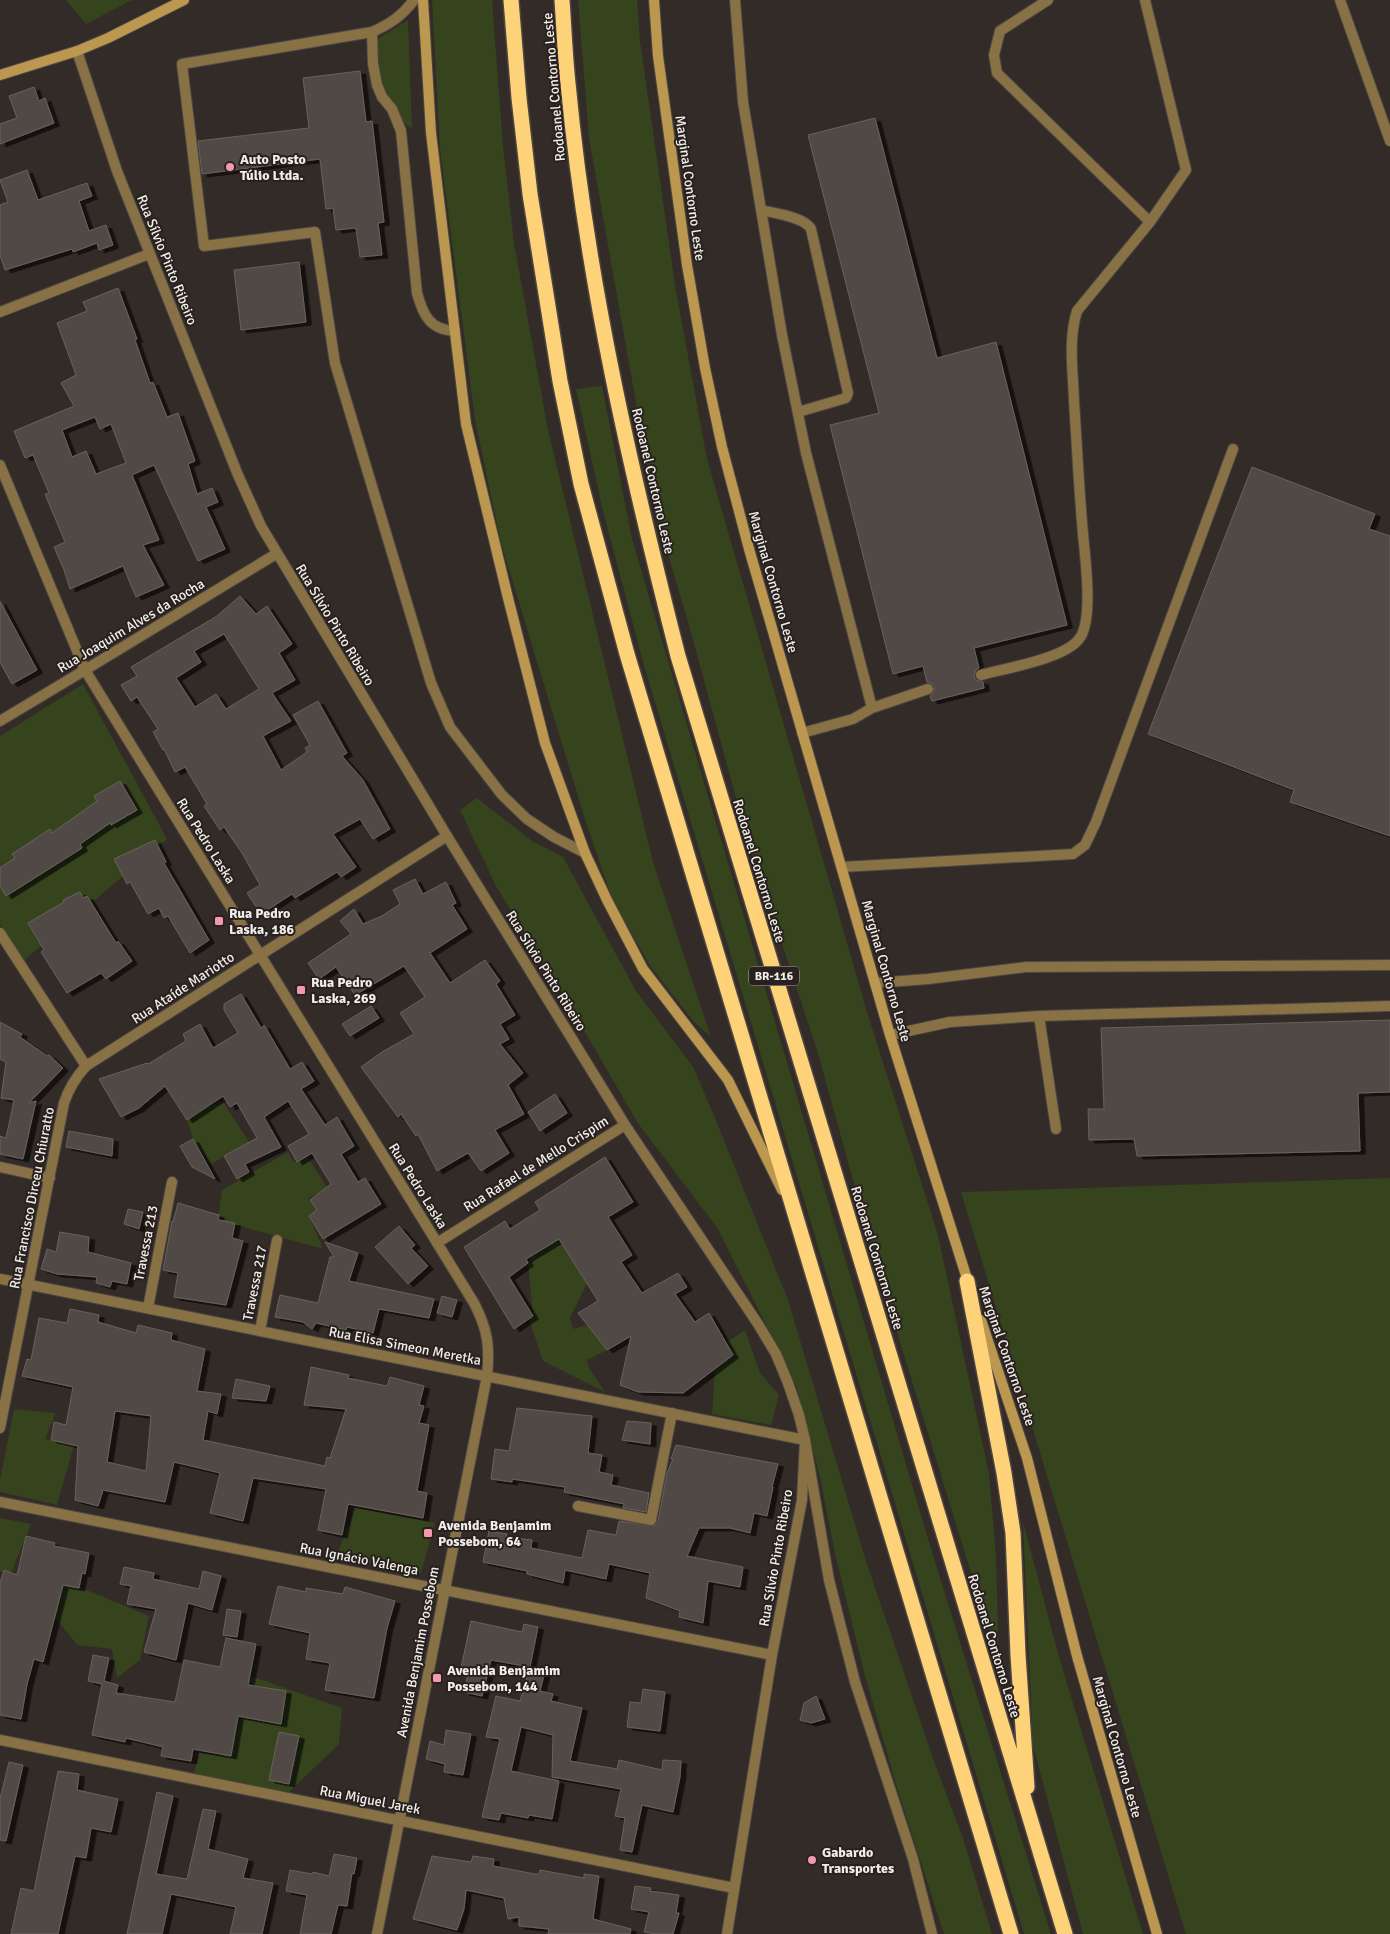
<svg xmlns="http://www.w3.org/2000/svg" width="1390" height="1934" viewBox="0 0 1390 1934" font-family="Signika,sans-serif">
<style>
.green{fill:#35441d}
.building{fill:#514a45;stroke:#68625c;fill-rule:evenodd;filter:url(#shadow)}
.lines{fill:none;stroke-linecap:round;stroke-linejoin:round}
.service-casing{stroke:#4d4642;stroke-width:12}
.minor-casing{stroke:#4d4642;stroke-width:12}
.tertiary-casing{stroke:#4d4642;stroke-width:12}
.secondary-casing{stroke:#4d4642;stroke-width:12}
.motorway-casing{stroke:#4d4642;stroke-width:18}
.service{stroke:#877145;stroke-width:10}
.minor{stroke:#877145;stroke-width:10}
.tertiary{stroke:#877145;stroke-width:10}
.secondary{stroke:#bb974f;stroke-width:10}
.motorway{stroke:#fed279;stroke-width:15}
.poi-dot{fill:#f29aad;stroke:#28211d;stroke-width:2}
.labels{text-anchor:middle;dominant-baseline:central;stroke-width:4;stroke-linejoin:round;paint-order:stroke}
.shield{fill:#28211d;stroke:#b5b0ad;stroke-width:1}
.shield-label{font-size:12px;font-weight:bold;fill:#f2eeeb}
.street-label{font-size:14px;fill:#f2eeeb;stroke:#28211d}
.poi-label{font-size:14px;font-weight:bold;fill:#f2eeeb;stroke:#28211d;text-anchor:start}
</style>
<defs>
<filter id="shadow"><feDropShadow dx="5.5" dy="3" stdDeviation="0" flood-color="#0009"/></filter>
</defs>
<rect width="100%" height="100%" fill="#322b27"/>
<path class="green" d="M66 0H132L86 24Z
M432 0H492L503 145 514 243 548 430 653 862 711 1037 694 1022 651 967 612 899 583 813 501 543 475 420 440 149Z
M578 0H637L640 41 675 285 707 459 867 1012 938 1235 989 1474 996 1555 999 1663 881 1281 817 1050 747 838 690 629 655 510 589 138Z
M408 20 412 129C385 110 374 70 378 39Z
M602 386 632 539 932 1552 1051 1934H1024L643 662 603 511 576 389Z
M83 684 167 839 23 961 0 924V736Z
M477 798 532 841 563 857 636 991 693 1067 713 1113 788 1300 866 1561 935 1764 963 1838 992 1934H944L897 1788 864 1672 835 1554 820 1477 796 1385 718 1229 637 1122 581 1025 496 886 460 810Z
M223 1102 249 1142 211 1164 193 1139 187 1120 211 1105Z
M288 1152 294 1163 307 1156 328 1189 308 1198 317 1210 309 1216 323 1249 218 1220 222 1190Z
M1390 1178V1934H1186L961 1192Z
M559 1239 587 1283 570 1318 573 1329 587 1325 607 1350 587 1360 589 1368 605 1392 543 1361 529 1319 533 1316 528 1263 531 1255Z
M745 1330 760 1373 779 1395 771 1425 712 1414 715 1368 733 1355 726 1343Z
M14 1409 56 1413 45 1439 74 1445 57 1505 0 1492V1480Z
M356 1508 435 1523 421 1573 336 1557Z
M0 1518 31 1524 11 1573 4 1571 0 1572Z
M1023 1522 1059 1657 1143 1934H1083L1033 1745Z
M51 1575 149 1616 140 1660 117 1678 112 1649 77 1645 45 1604Z
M254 1677 342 1708 339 1744 287 1794 193 1777 199 1753 231 1756 236 1730 209 1727 226 1696Z"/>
<path class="building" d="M360 71 366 122 372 121 384 222 378 223 382 255 360 257 356 228 336 230 333 208 326 209 320 159 202 174 198 141 309 128 303 78Z
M34 87 39 101 45 98 54 123 0 144V124L17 118 9 96Z
M875 118 937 358 996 342 1067 625 974 648 979 668 976 670 974 676 976 680 983 682 984 688 932 701 930 696 933 693 935 687 932 684 927 682 923 666 893 674 830 425 879 413 808 135Z
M27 170 38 200 87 183 92 196 79 201 89 231 106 225 113 245 99 250 97 243 73 252 72 249 5 270 0 255V205L8 202 0 180Z
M299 262 306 322 241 330 234 270Z
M118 288 137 339 135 340 150 383 153 382 167 417 178 413 195 461 188 464 197 494 212 488 218 502 206 507 225 549 198 561 154 465 132 475 159 540 143 545 164 585 136 597 123 566 70 589 64 570 54 547 65 542 45 494 49 493 33 455 25 458 14 431 74 406 61 383 76 375 57 323 87 311 83 302ZM95 417 100 429 111 424 126 463 96 474 86 451 72 457 62 430Z
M1252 467 1375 514 1369 529 1390 536V836L1290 802 1294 790 1148 734Z
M240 596 256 614 267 606 292 644 279 653 295 680 272 693 291 721 263 736 281 770 307 752 305 748 310 745 293 715 318 701 347 753 342 756 363 780 390 829 373 839 360 819 333 834 356 867 341 877 337 872 295 898 292 894 261 914 247 893 260 885 242 853 224 827 220 830 204 806 207 804 185 767 175 772 164 749 163 750 153 732 158 729 137 697 131 701 121 685 137 676 131 667 217 616ZM224 634 259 689 226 709 216 694 195 707 176 678 201 662 194 651Z
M0 601 37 670 12 684 0 662Z
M120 781 137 810 111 825 110 823 80 844 82 848 6 896 0 886V868L15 858 12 854 50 829 52 833 97 801 94 796Z
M155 840 166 862 164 863 209 940 190 953 168 916 164 918 159 908 148 914 130 882 127 884 114 859Z
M415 879 423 894 446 882 456 903 452 905 467 929 430 953 450 983 485 960 500 981 496 984 515 1015 500 1024 509 1039 500 1044 523 1073 508 1085 524 1114 495 1130 509 1153 481 1171 468 1153 437 1171 418 1134 416 1136 401 1114 398 1117 361 1067 382 1052 414 1034 400 1013 425 997 404 966 355 995 336 967 319 979 308 963 351 934 340 921 354 909 363 924 382 916 400 904 393 890Z
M80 892 83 898 87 896 116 943 118 941 132 961 106 979 101 973 67 993 41 952 44 950 28 923 64 902 63 900Z
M241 994 261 1028 264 1025 290 1069 302 1062 314 1081 301 1089 325 1125 337 1117 354 1146 341 1154 358 1182 365 1178 381 1204 323 1239 309 1216 317 1210 310 1200 331 1184 312 1153 297 1162 288 1146 309 1134 288 1101 264 1117 281 1147 245 1164 249 1172 237 1179 224 1156 257 1138 237 1103 230 1107 223 1096 187 1120 165 1086 139 1108 121 1117 99 1079 147 1063 148 1064 186 1041 183 1034 200 1024 213 1048 238 1033 224 1010V1004Z
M371 1006 379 1018 350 1036 342 1024Z
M1390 1020V1092L1358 1093 1360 1151 1137 1156 1134 1139 1089 1140 1088 1109H1104L1101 1028Z
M0 1022 22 1034 20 1037 47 1056 49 1055 63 1068 29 1103 36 1101 23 1159 0 1154V1136L6 1138 14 1100 1 1098 6 1062 0 1059Z
M555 1094 567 1113 540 1131 528 1112Z
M69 1131 113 1139 112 1156 66 1147Z
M193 1139 215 1179 192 1167 180 1146Z
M605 1157 633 1202 608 1217 632 1255 621 1262 642 1293 678 1273 687 1287 675 1294 695 1322 709 1313 733 1355 683 1393 638 1392 620 1385 631 1336 607 1350 578 1313 598 1301 559 1239 526 1259 528 1263 509 1277 533 1316 514 1329 464 1247 505 1221 510 1229 540 1210 535 1202Z
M178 1203 219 1215 218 1220 235 1223 232 1238 243 1241 226 1305 174 1297 178 1273 163 1270 172 1221 173 1222Z
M128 1209 143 1212 139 1229 124 1224Z
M399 1226 415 1245 411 1248 428 1266 408 1284 375 1247Z
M60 1232 89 1237 88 1252 131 1263 127 1284 112 1281 110 1287 96 1283 97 1277 57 1274 41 1269 47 1249 56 1252Z
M325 1242 358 1253 349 1281 434 1299 429 1318 379 1309 373 1333 347 1327 346 1330 316 1323 312 1329 303 1322 275 1317 280 1295 318 1303 330 1257H334Z
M442 1296 457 1300 452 1317 437 1313Z
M70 1309 99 1315 98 1322 136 1333 138 1325 172 1333 171 1340 205 1349 197 1391 221 1394 217 1414 208 1411 203 1440 325 1466 327 1457 330 1458 346 1409 304 1405 311 1367 349 1375 348 1378 387 1386 390 1377 424 1386 419 1405 424 1406 419 1423 429 1425 417 1491 427 1493 423 1518 348 1504 342 1535 318 1530 326 1489 253 1478 243 1521 210 1513 220 1473 174 1462 165 1502 103 1490 98 1506 75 1500 78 1446 51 1440 54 1422 66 1425 73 1387 22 1376 27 1359 31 1360 39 1318 67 1323ZM115 1411 151 1416 146 1471 107 1462Z
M236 1379 270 1386 266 1401 232 1398Z
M517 1408 592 1416 588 1453 602 1455 599 1472 613 1475 611 1485 649 1493 646 1512 623 1508 624 1504 564 1492 565 1487 512 1479V1482L491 1479 495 1449 509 1451Z
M627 1421 651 1423 650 1444 622 1440Z
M676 1445 778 1464 772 1487H773L767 1516 754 1513 750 1533 730 1528H699L687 1556 743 1567 740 1587 708 1581 703 1623 679 1617 680 1611 646 1598 650 1573 609 1564 606 1579 565 1570 563 1583 527 1574V1571L483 1562 489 1531 507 1534 506 1537 532 1540 531 1548 582 1558 588 1530 616 1535 619 1521 654 1526 658 1521 667 1473 673 1459H671Z
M26 1536 55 1543 54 1546 89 1553 85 1574 82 1573 79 1588 63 1585 43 1662 34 1659 27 1684 21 1719 0 1715V1583L4 1570 17 1575Z
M124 1567 154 1573 153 1579 199 1589 203 1571 221 1576 212 1610 188 1603 176 1660 144 1652 156 1609 127 1604 131 1586 120 1584Z
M278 1586 306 1592V1588L343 1594 345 1587 395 1601 387 1628 374 1698 325 1690 330 1663 306 1659 310 1633 269 1624Z
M227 1609 241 1611 237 1637 223 1635Z
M471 1621 522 1632 524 1624 538 1627 530 1667 491 1660 482 1696 464 1692 469 1670 461 1668Z
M226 1638 256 1644 248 1685 286 1691 281 1724 238 1716 231 1756 193 1749 191 1761 161 1756 163 1747 126 1738 125 1742 92 1735 102 1684 88 1681 93 1655 109 1658 104 1681 118 1685 116 1693 175 1702 184 1660 220 1667Z
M530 1667 545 1671 540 1691 553 1694 551 1701 582 1708 570 1761 617 1769 619 1760 662 1770 663 1760 681 1761 680 1777 673 1812 642 1805 632 1852 620 1850 625 1818 615 1816 621 1789 552 1777 553 1735 521 1727 511 1771 559 1781 552 1819 529 1815 528 1818 501 1813 499 1820 482 1817 500 1739 486 1737 496 1696 520 1701Z
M643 1689 665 1692 660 1731 627 1727 630 1702 641 1703Z
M816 1696 825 1719 811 1723 800 1720 804 1703Z
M446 1730 471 1734 463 1775 444 1772 445 1764 426 1759 430 1741 444 1745Z
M279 1732 299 1736 289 1784 269 1780Z
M9 1762 23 1765 6 1841 0 1840V1799Z
M58 1771 79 1774 77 1790 118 1799 111 1832 91 1828 86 1858 75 1856 58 1934H11L21 1888 34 1891Z
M157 1792 173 1796 156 1874 187 1879 203 1809 216 1811 208 1849 248 1859 243 1878 273 1883 262 1934H230L236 1907 171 1894 162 1934H127Z
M334 1854 357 1858 354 1874 352 1873 347 1906 338 1905 331 1934H300L307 1895 286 1891 290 1870 312 1874 313 1872 329 1876Z
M432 1856 471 1862 473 1856 494 1859 493 1866 535 1874H539L540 1870 584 1878V1874L599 1876 593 1919 631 1929 630 1934H548L549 1929 519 1926V1917L508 1919 504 1898 466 1890 464 1909 457 1930 413 1919Z
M635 1886 651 1888 650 1891 679 1895 676 1913H679L673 1934H656L644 1932 649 1912 631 1909Z"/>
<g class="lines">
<defs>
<path id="service" d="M414 0C402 16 390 24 372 32L182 64 204 246 315 232 335 363 431 683 450 727 502 795 527 819 554 837 585 853
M735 0 743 102 782 335 806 453 872 708
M1048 0 1000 31 994 55 997 73 1150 222
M372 32 373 64 377 85 382 97 392 109 401 131 417 293C423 315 430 330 455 331
M761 210C774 213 805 217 811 229L848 393 846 398 798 412
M981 675C1006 668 1064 659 1079 639 1094 621 1085 557 1083 534 1079 490 1077 446 1074 401 1073 371 1068 340 1077 311L1150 222 1186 170 1145 0
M802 733 853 719 872 708 928 689
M842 867 1073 854 1085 845 1096 822 1233 449
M875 983 928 979 1026 967 1390 965
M1039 1016 1056 1129
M890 1035 950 1022 1039 1016 1390 1006"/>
<path id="minor" d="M1340 0 1390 141
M0 312 149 254
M0 465 85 670 0 721
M0 933 86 1066
M0 1167 50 1178
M437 1243 625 1125
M0 1279 805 1440 829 1580 855 1682 913 1859 932 1934
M148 1308 172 1182
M260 1331 277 1240
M0 1428 64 1103C69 1088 75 1078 86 1066L447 836
M0 1502 772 1655
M578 1506 651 1520 672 1413
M0 1740 734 1888"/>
<path id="tertiary" d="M77 51 117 171 238 475 261 526 447 836 625 1125 758 1324 776 1354 788 1383 799 1415 805 1440 802 1500 772 1655 727 1934
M276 554 85 670 474 1303C488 1330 490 1347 487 1376L377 1934"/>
<path id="secondary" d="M423 0 431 133 466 424 507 594 545 743 585 853 607 900 643 969 728 1080 782 1190
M654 0 658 56 687 265 705 368 722 447 749 549 890 1035 969 1285
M0 75 77 51 108 38 184 0
M981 1320 1027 1458 1077 1656 1157 1934"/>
<path id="motorway" d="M511 0 519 98 530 194 560 381 581 484 627 654 1011 1934
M562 0C564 28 565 56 568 83 586 277 630 468 678 656L1065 1934
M967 1281 1004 1473 1013 1533 1018 1655 1027 1787"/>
</defs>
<use href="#service" class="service-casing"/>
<use href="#minor" class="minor-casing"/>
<use href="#tertiary" class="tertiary-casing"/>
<use href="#secondary" class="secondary-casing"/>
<use href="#motorway" class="motorway-casing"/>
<use href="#service" class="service"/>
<use href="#minor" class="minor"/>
<use href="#tertiary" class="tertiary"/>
<use href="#secondary" class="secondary"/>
<use href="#motorway" class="motorway"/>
</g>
<g class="poi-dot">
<circle cx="230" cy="167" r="5"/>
<rect x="214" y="916" width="10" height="10" rx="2.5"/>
<rect x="296" y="985" width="10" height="10" rx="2.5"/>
<rect x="423" y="1528" width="10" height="10" rx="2.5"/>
<rect x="432" y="1673" width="10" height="10" rx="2.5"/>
<circle cx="812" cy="1860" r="5"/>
</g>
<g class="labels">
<rect class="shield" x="749" y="966.5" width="50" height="19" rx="4"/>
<g class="shield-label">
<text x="774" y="976">BR-116</text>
</g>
<g class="street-label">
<text transform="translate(554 87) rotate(-95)">Rodoanel Contorno Leste</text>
<text transform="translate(690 188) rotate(82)">Marginal Contorno Leste</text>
<text transform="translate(167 260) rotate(68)">Rua Sílvio Pinto Ribeiro</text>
<text transform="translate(653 481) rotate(77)">Rodoanel Contorno Leste</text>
<text transform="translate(773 582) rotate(74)">Marginal Contorno Leste</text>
<text transform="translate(335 625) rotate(59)">Rua Sílvio Pinto Ribeiro</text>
<text transform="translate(131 626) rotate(-31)">Rua Joaquim Alves da Rocha</text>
<text transform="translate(206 841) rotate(58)">Rua Pedro Laska</text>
<text transform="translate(759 871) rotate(73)">Rodoanel Contorno Leste</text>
<text transform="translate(546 971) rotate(58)">Rua Sílvio Pinto Ribeiro</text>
<text transform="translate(886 971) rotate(74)">Marginal Contorno Leste</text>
<text transform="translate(183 988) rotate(-33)">Rua Ataíde Mariotto</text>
<text transform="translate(536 1164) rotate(-32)">Rua Rafael de Mello Crispim</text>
<text transform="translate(418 1186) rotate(58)">Rua Pedro Laska</text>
<text transform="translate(32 1198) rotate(-79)">Rua Francisco Dirceu Chiuratto</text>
<text transform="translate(146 1243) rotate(-79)">Travessa 213</text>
<text transform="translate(877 1258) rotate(73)">Rodoanel Contorno Leste</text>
<text transform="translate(255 1283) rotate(-79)">Travessa 217</text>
<text transform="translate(405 1346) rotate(11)">Rua Elisa Simeon Meretka</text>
<text transform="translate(1007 1356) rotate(71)">Marginal Contorno Leste</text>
<text transform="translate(776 1558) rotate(-80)">Rua Sílvio Pinto Ribeiro</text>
<text transform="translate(359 1559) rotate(11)">Rua Ignácio Valenga</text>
<text transform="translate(994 1646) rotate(73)">Rodoanel Contorno Leste</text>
<text transform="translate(418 1652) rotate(-79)">Avenida Benjamim Possebom</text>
<text transform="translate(1117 1747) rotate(74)">Marginal Contorno Leste</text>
<text transform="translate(370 1800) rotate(11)">Rua Miguel Jarek</text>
</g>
<g class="poi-label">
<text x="240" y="159">Auto Posto<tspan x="240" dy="16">Túlio Ltda.</tspan></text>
<text x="229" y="913">Rua Pedro<tspan x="229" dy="16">Laska, 186</tspan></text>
<text x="311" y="982">Rua Pedro<tspan x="311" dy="16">Laska, 269</tspan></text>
<text x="438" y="1525">Avenida Benjamim<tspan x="438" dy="16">Possebom, 64</tspan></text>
<text x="447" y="1670">Avenida Benjamim<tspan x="447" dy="16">Possebom, 144</tspan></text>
<text x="822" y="1852">Gabardo<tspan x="822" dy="16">Transportes</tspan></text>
</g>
</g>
</svg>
